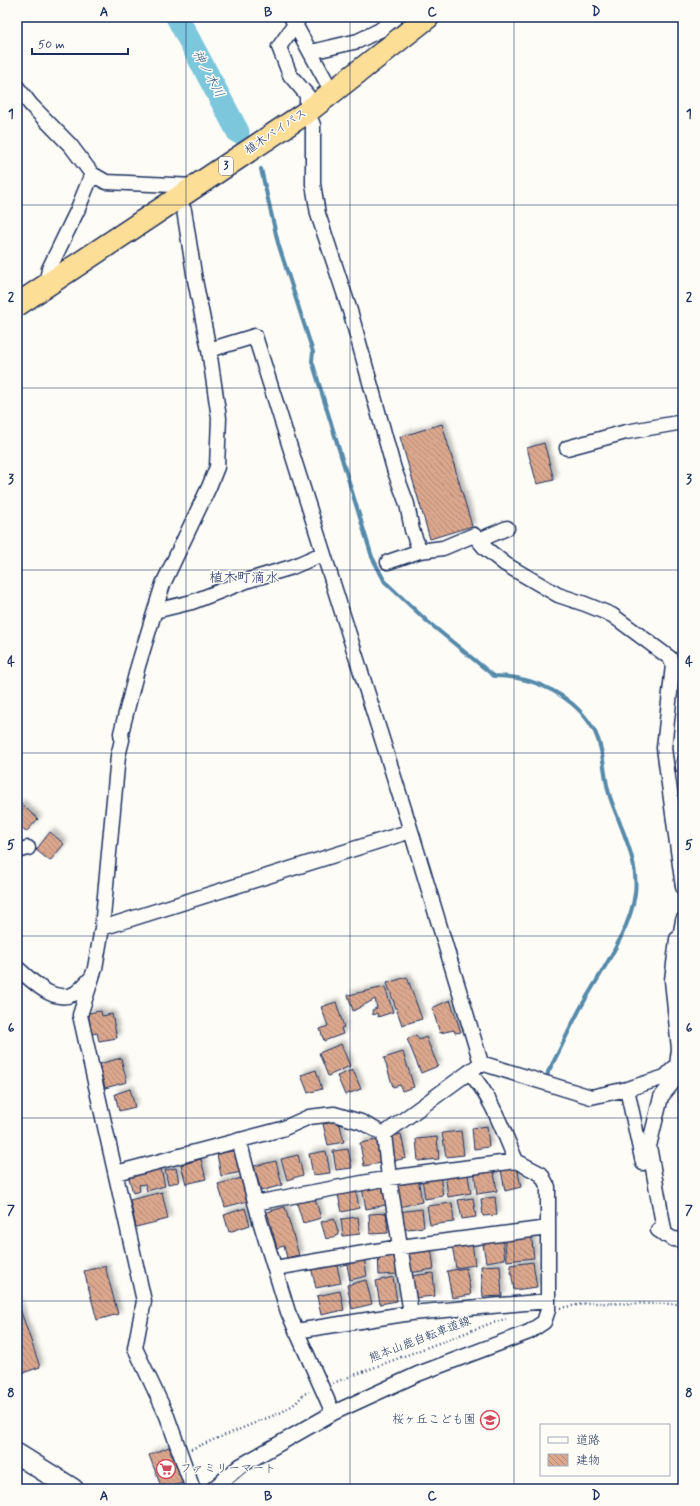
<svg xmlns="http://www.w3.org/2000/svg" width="700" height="1506" viewBox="0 0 700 1506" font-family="Mynerve,'Klee One',sans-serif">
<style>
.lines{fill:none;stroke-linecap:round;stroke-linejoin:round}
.stream{stroke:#568aaa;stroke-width:4}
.river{stroke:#7dc7dd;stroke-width:23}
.building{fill:url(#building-back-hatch);stroke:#1b2f5e;filter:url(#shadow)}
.minor-casing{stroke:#1b2f5e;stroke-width:17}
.secondary-casing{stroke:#1b2f5e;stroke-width:23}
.trunk-casing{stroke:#1b2f5e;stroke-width:25}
.path{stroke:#1b2f5e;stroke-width:2.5;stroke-dasharray:1 3;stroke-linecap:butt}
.minor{stroke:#fdfcf7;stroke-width:14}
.secondary{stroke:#fdfcf7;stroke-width:20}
.trunk{stroke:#fdde96;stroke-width:22}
.grid{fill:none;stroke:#1b2f5e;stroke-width:1;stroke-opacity:0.55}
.labels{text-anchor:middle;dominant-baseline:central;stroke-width:3;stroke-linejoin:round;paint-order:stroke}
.shield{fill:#fdfcf7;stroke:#5f6c8c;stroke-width:1}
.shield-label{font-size:11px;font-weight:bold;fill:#1b2f5e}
.street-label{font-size:12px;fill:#1b2f5e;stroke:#fdfcf7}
.poi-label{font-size:12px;fill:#1b2f5e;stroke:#fdfcf7;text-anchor:end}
.water-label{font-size:13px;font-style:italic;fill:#385d84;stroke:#fdfcf7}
.quarter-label{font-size:14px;fill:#1b2f5e;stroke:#fdfcf7}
.neatline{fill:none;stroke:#1b2f5e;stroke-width:1.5}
.grid-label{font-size:13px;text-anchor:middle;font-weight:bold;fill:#1b2f5e}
</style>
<defs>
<pattern id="building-back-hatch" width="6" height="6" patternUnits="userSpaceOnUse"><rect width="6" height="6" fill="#dba88e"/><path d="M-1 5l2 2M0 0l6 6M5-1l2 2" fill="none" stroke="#b18977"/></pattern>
<filter id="shadow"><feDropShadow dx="3.5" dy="-3.5" stdDeviation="2" flood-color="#0004"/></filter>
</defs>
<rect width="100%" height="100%" fill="#fdfcf7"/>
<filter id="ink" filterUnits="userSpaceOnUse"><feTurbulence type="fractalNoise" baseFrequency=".025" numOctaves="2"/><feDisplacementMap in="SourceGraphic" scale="8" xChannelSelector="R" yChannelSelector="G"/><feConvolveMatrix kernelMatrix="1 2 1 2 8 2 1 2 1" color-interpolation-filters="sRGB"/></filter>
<g filter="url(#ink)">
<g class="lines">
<path class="stream" d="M261 169 278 243 313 352 312 361 372 557 385 582 428 622 494 676C534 676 576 696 595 732 605 752 603 776 610 797 620 827 639 860 635 893 631 930 599 975 581 1007 569 1029 560 1051 548 1072L547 1080"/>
<path class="river" d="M177 17 238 132"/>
</g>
<path class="building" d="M442 424 472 526 430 539 400 437Z
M544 443 554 480 537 484 527 448Z
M20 803 38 819 26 832 17 825V807Z
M50 832 64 844 50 861 36 850Z
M407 977 422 1019 402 1025 387 983Z
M385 987 393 1012 378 1017 377 1013 373 1015 372 1010 377 1008 375 999 353 1011 348 995Z
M450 1000 461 1032 455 1033 454 1030 440 1033 432 1008Z
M336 1002 344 1027 341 1028 343 1034 324 1041 320 1029 328 1026 321 1007Z
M101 1011 102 1016 112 1014 117 1038 99 1041 97 1033 92 1034 88 1013Z
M416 1035 419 1040 426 1037 438 1066 421 1073 407 1039Z
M341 1044 350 1066 328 1076 319 1053Z
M403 1052 414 1087 402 1091 400 1085 393 1087 384 1058Z
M121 1058 127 1082 105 1088 99 1064Z
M316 1070 322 1089 308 1093 301 1075Z
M353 1070 361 1089 345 1095 337 1076Z
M130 1089 135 1107 119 1111 115 1094Z
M339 1121 344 1142 328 1145 323 1124Z
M487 1126 489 1147 474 1149 472 1128Z
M461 1131 464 1155 446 1157 442 1133Z
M401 1134 406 1158 394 1161 388 1137Z
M437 1137 439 1159 418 1161 416 1139Z
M377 1140 381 1163 364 1166 360 1143Z
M348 1149 352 1168 336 1170 333 1151Z
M237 1150 242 1172 221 1176 217 1154Z
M326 1151 330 1173 313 1175 309 1154Z
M298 1155 303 1175 287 1180 281 1159Z
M201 1159 206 1179 186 1184 181 1165Z
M276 1161 282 1185 261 1191 254 1166Z
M160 1165 165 1186 147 1191 145 1184 139 1185 140 1191 133 1193 129 1178 142 1174 141 1170Z
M493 1166 497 1191 477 1194 474 1169Z
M517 1167 521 1187 505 1191 501 1170Z
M176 1168 179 1182 168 1184 165 1170Z
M467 1170 471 1193 448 1197 445 1173Z
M440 1175 443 1196 425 1199 422 1178Z
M242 1178 248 1201 225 1207 218 1184Z
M418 1178 422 1202 399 1207 395 1182Z
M382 1185 386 1205 366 1209 362 1188Z
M356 1191 359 1208 342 1212 338 1195Z
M162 1192 168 1219 136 1227 130 1200Z
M313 1192 321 1218 303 1223 295 1197Z
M495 1197 497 1215 483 1216 481 1199Z
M473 1198 476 1217 462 1219 458 1200Z
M452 1203 454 1222 430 1225 427 1206Z
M285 1207 299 1255 287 1258 284 1246 277 1248 267 1212Z
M245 1208 250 1225 229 1232 224 1215Z
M422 1209 424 1227 400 1230 398 1212Z
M386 1213 388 1233 370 1234 369 1214Z
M358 1217 360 1234 343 1236 341 1219Z
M334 1218 339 1235 326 1239 321 1222Z
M531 1233 534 1258 507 1261 504 1236Z
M502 1237 505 1259 486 1262 482 1239Z
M472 1242 475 1265 456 1268 452 1245Z
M431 1247 434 1269 409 1273 406 1250Z
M395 1253 397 1274 379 1275 378 1254Z
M364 1257 367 1276 350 1280 346 1260Z
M336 1262 341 1283 316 1288 311 1267Z
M533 1262 537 1287 514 1290 510 1265Z
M500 1265 502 1296 483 1297 481 1266Z
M105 1266 118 1314 97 1320 84 1271Z
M466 1268 471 1295 452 1298 447 1271Z
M433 1273 435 1296 413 1298 411 1276Z
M393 1277 397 1301 380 1304 376 1281Z
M366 1280 372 1304 352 1309 347 1285Z
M340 1291 344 1310 321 1315 317 1296Z
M17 1300 40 1367 17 1375Z
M169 1447 183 1483 162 1489 149 1455Z"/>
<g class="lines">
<defs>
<path id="minor" d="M291 17 332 92
M300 17 279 47 290 75 307 95V112L313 125V184L318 214 351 314 394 469 407 504 412 530 420 551 443 548 474 535 485 548 505 564 558 595 585 604 612 615 670 658 673 665 664 748 683 887
M311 52 358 41 380 30 396 17
M17 87 31 105 71 146 92 174 106 182 195 186
M176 199 184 210 195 280 209 350 219 418 217 467 209 487 163 584 138 666 121 733 122 740 118 756 102 928 95 968 80 1015 144 1301 135 1348 167 1416 193 1489
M46 285 49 269 77 211 92 174
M209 350 255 336 411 831 481 1063
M567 448 626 432 683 422
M479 540 507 528
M388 562 420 551
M155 611 192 602 249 580 292 567 322 554
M683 764V767
M17 851 28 848
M102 928 411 831
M17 968C32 980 52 1004 74 994 80 991 87 982 92 977
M481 1063 591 1097 627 1089 665 1077 677 1065 679 1049 672 980 677 939 680 938 683 920
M627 1089 643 1163
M384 1134 389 1178 411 1313
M239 1140 260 1221 288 1312 333 1413
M116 1173 282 1129 309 1117 334 1114 361 1122 384 1134 476 1067
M255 1203 389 1178 516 1161
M658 1230 673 1239 683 1240
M665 1235 649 1146 661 1097 683 1070
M275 1268 400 1247 548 1228
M296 1331 411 1313 548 1301
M213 1489 240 1466 333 1413 418 1374 529 1332 544 1322 548 1310V1187L541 1174 516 1161C504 1133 491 1095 469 1072"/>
<path id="secondary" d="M17 1454 73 1489"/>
<path id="trunk" d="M17 305 307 112 428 17"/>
</defs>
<use href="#minor" class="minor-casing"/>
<use href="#secondary" class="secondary-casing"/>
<use href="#trunk" class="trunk-casing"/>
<path class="path" d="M560 1308 588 1303 683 1304
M333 1383 489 1324 506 1319
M191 1449 282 1412 296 1403 304 1394 309 1392"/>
<use href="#minor" class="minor"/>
<use href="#secondary" class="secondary"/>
<use href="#trunk" class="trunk"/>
</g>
</g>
<path class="grid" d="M186 17V1489M350 17V1489M514 17V1489M17 205H683M17 388H683M17 570H683M17 753H683M17 936H683M17 1118H683M17 1301H683"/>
<defs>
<symbol id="school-ring" viewBox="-11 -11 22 22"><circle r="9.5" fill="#fdfcf7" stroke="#d1495b" stroke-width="1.5"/><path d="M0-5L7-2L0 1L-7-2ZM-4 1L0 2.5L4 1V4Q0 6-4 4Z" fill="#d1495b"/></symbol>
<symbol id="supermarket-ring" viewBox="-11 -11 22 22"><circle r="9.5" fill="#fdfcf7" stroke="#d1495b" stroke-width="1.5"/><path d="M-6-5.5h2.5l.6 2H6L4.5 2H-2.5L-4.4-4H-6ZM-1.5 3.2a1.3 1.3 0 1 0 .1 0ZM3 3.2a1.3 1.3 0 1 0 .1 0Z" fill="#d1495b"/></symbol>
</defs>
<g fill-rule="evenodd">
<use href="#school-ring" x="479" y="1409" width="22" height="22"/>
<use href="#supermarket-ring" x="155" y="1458" width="22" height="22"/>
</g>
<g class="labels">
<rect class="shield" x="219" y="157" width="14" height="18" rx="3"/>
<g class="shield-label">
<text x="226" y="166">3</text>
</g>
<g class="street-label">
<text transform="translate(276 132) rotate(-34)">植木バイパス</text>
<text transform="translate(420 1340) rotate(-21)">熊本山鹿自転車道線</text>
</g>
<g class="poi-label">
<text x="476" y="1420">桜ヶ丘こども園</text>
<text x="180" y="1469" text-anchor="start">ファミリーマート</text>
</g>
<g class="water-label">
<text transform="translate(208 74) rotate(62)">神ノ木川</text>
</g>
<g class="quarter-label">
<text x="244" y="578">植木町滴水</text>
</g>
</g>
<rect width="700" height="1506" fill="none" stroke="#fdfcf7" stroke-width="44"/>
<rect x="540" y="1424" width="130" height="52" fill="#fdfcf7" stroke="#a3aaba"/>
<rect x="548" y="1437" width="20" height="6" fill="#fdfcf7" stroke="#a3aaba"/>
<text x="576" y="1444" font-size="12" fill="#1b2f5e">道路</text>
<rect x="548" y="1454" width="20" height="12" fill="url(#building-back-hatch)" stroke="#a3aaba"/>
<text x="576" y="1464" font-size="12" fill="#1b2f5e">建物</text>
<path d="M32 48v6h96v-6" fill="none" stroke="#1b2f5e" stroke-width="2"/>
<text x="38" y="48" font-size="12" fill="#1b2f5e" stroke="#fdfcf7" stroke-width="3" paint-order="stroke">50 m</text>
<rect x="22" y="22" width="656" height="1462" class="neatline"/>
<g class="grid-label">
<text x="104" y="16">A</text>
<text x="268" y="16">B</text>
<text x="432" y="16">C</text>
<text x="596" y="16">D</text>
<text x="11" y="118">1</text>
<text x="689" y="118">1</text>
<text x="11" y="301">2</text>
<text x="689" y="301">2</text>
<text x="11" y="483">3</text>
<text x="689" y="483">3</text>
<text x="11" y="666">4</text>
<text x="689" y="666">4</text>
<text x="11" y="849">5</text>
<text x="689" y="849">5</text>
<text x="11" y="1032">6</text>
<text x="689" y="1032">6</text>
<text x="11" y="1214">7</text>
<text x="689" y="1214">7</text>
<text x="11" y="1397">8</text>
<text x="689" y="1397">8</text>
<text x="104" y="1500">A</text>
<text x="268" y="1500">B</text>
<text x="432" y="1500">C</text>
<text x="596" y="1500">D</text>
</g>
</svg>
